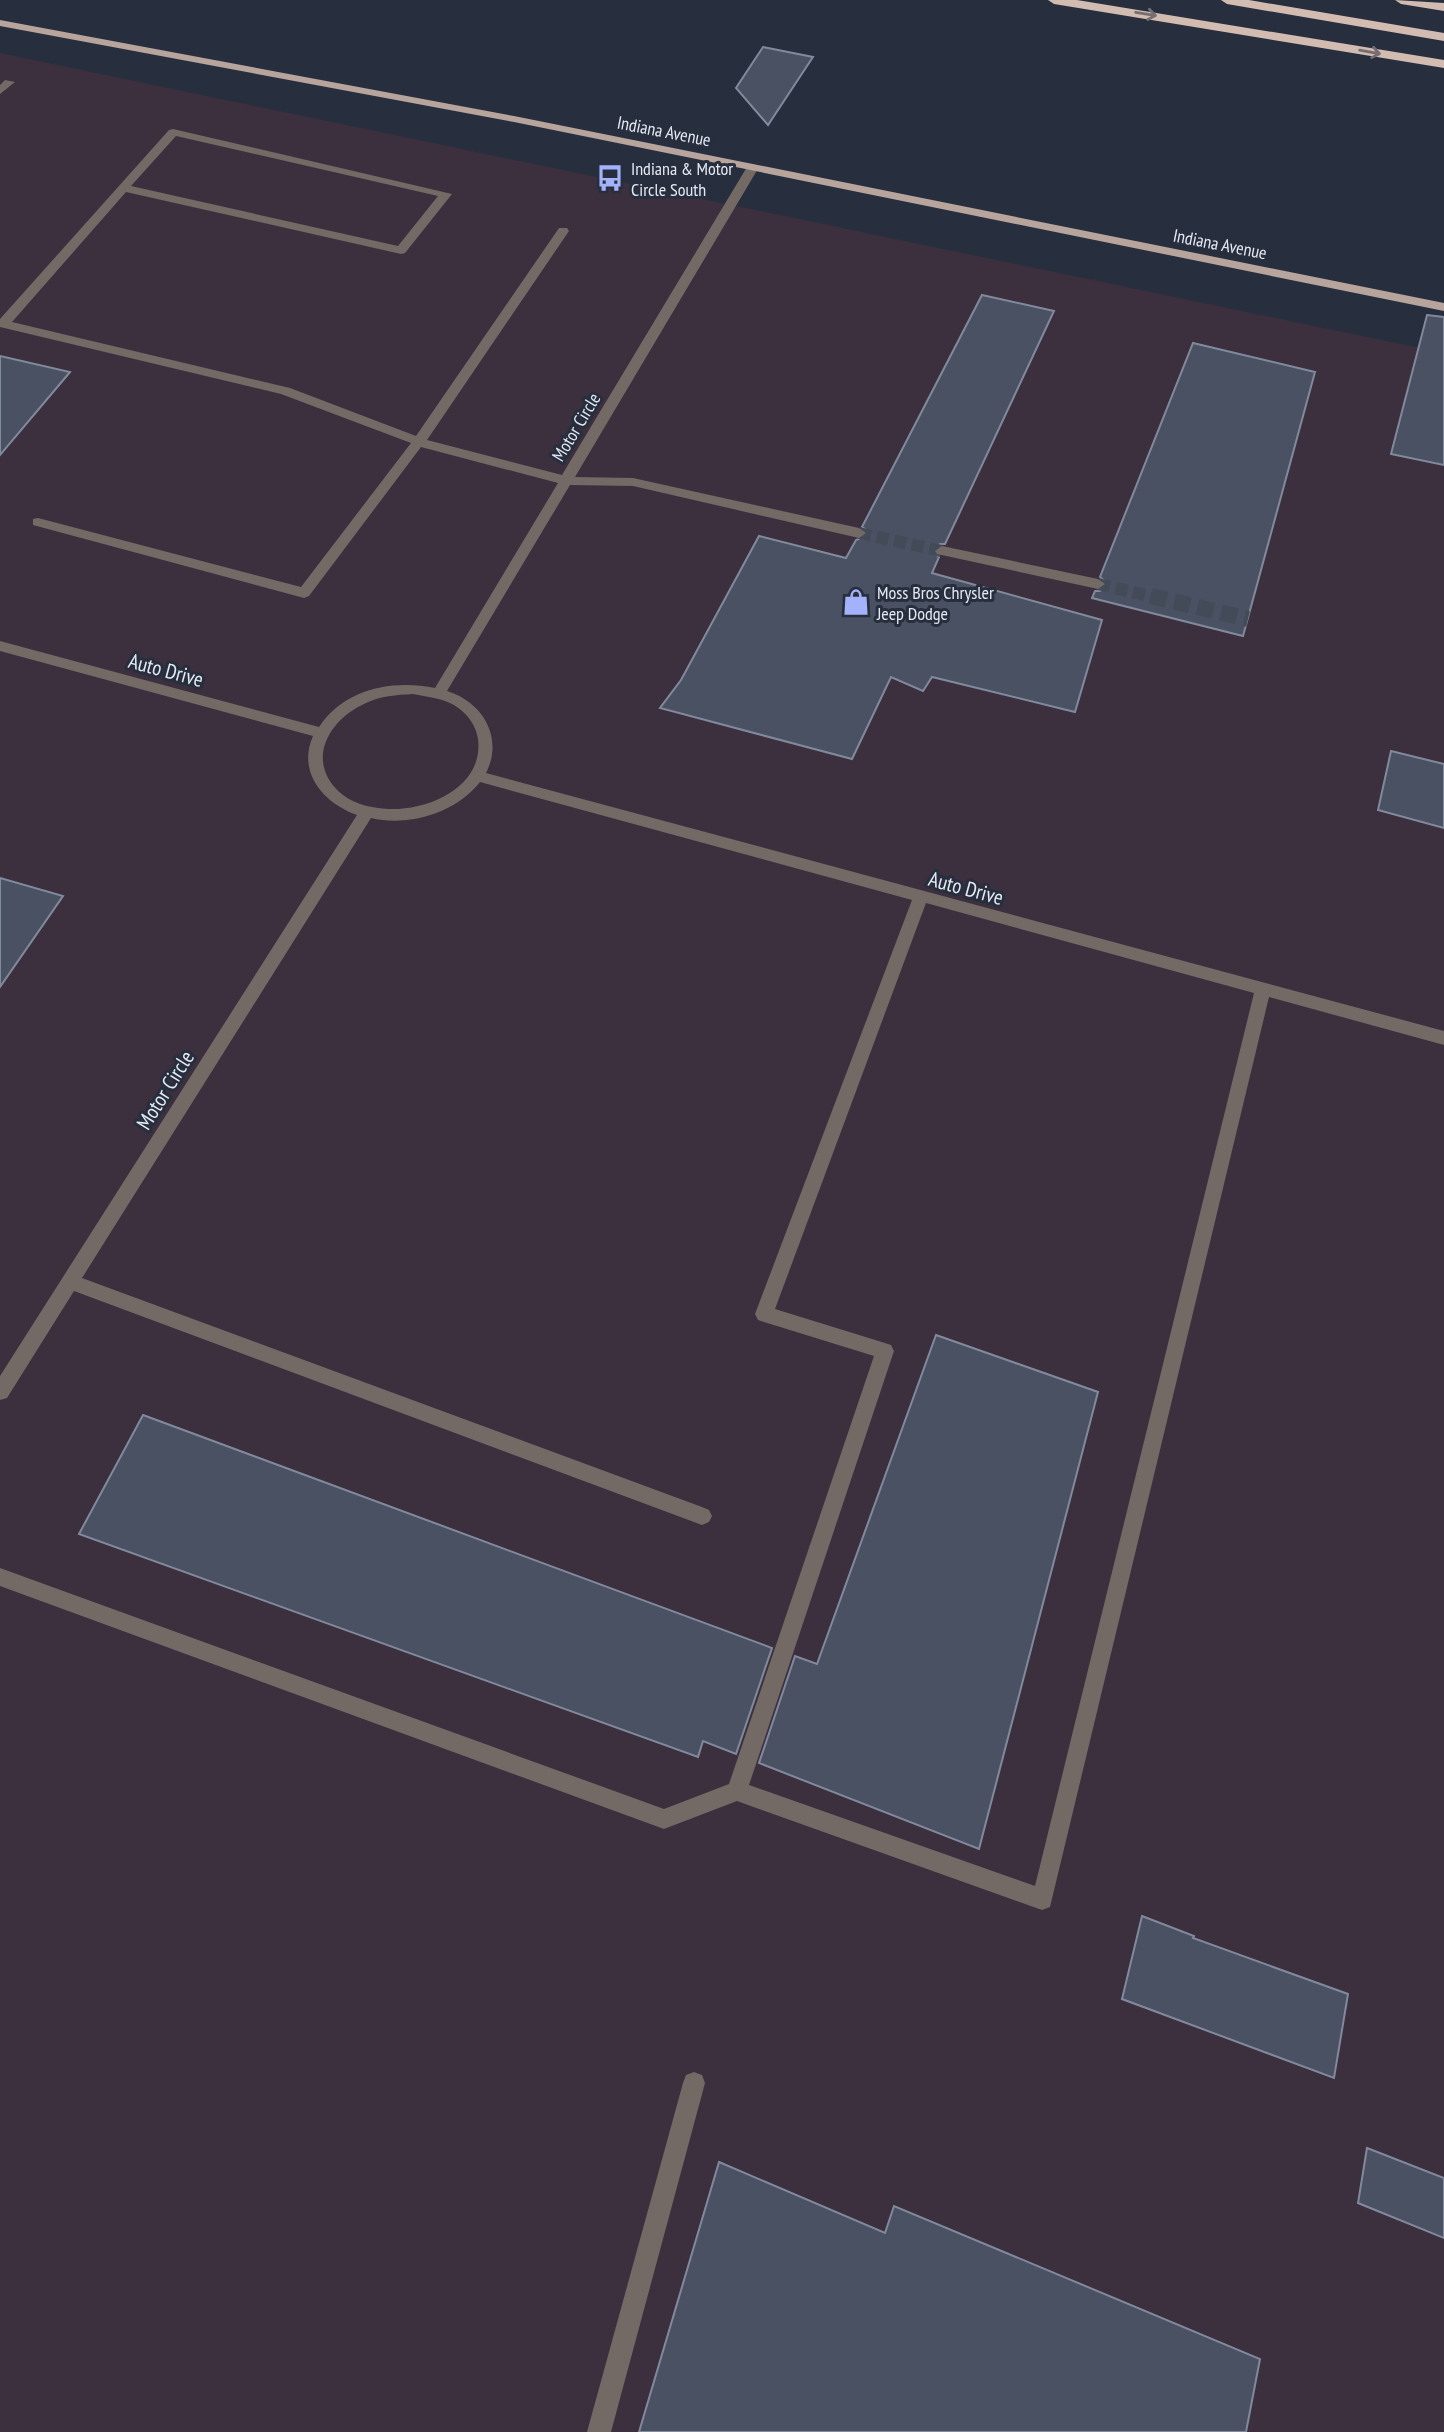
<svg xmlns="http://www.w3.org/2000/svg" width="1444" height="2432" viewBox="0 0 1444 2432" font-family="'PT Sans Narrow',sans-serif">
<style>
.commercial{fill:#3d303e}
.building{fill:#495162;stroke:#818a9d;stroke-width:2}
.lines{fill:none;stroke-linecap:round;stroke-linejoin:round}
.minor-tunnel-far1{stroke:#434a58;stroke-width:12;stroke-dasharray:12 6;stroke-linecap:butt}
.minor-tunnel{stroke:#434a58;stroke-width:16;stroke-dasharray:16 8;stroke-linecap:butt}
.minor{fill:#736965;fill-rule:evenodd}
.major{fill:#b7a49c;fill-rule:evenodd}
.highway{fill:#d2bbb1;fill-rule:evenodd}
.oneway{stroke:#746d71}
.labels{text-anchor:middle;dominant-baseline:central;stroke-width:6;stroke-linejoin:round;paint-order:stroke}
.far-street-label{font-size:18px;fill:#e4e9f4;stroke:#272e3d}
.far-poi-label{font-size:18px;fill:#e4e9f4;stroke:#272e3d;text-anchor:start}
.street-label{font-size:21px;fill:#e4e9f4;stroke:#272e3d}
</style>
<rect width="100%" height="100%" fill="#272e3d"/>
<path class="commercial" d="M0 53 1444 353V2432H0Z"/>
<path class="building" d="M763 47 813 57 768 125 736 88Z
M982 295 1054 311 945 544H940L932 551 939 557 932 573 1102 620 1075 712 932 677 923 691 891 677 852 759 660 708 681 680 759 536 846 558 856 540 868 535V531L862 527Z
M1427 315 1444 317V465L1391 454Z
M1193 343 1315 372 1243 636 1092 598 1095 591H1100L1108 584 1100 577Z
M0 356 70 372 0 455Z
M1391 751 1444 764V828L1378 810Z
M0 878 63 896 0 987Z
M936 1335 1098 1392 979 1849 759 1763 795 1656 817 1664Z
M143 1415 772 1648 736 1754 703 1741 698 1757 79 1534Z
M1142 1916 1194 1936 1193 1938 1348 1994 1334 2078 1122 1999Z
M1367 2148 1444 2178V2238L1358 2203Z
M719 2162 885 2233 894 2206 1260 2359 1246 2432H639Z"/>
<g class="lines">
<path class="minor-tunnel-far1" d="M859 533 942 551
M1098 584 1158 598"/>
<path class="minor-tunnel" d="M1151 596 1248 619"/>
<path class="minor" d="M5 80 15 82 0 94V85Z
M173 129 452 194 405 253 401 254 126 192 12 322 290 388 416 436 559 228H567L569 231 427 440 562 475 747 167 753 164 759 167 575 477 633 478 859 528 866 533 859 538 633 486 570 485 447 691C483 702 504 738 486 773L1444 1031V1045L1269 997 1050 1907 1042 1910 737 1801 664 1829 0 1586V1568L664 1809 729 1784 874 1356 764 1322 758 1320 755 1314 912 900 480 782C456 813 408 827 371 818L82 1278 702 1507 709 1510 712 1516 709 1522 702 1525 74 1291 7 1398 0 1400V1376L357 815C323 803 297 772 313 736L0 651V641L319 727C344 689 392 679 435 688L558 483 421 447 309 596 304 598 33 525V519L38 518 301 587 411 443 281 394 0 327V319L169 130ZM176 136 438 196 398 246 131 186ZM413 694C427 697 442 698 454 705 467 713 476 725 478 739 484 787 428 811 388 809 373 808 356 805 343 795 304 764 327 720 366 703 380 696 397 695 413 694ZM926 903 1254 993 1035 1886 749 1785 894 1351 891 1345 885 1343 775 1309Z
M942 546 1098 579 1105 584 1098 589 937 554 935 551Z
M694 2072 702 2075 705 2083 611 2432H587L683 2083 686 2075Z"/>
<path class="major" d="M0 20 514 116 1444 303V311L514 122 0 26Z"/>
<path class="highway" d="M1048 0H1077L1444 60V68L1054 4Z
M1221 0H1249L1444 33V41L1227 4Z
M1395 0 1444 3V11L1401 4Z"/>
</g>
<defs><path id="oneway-shaft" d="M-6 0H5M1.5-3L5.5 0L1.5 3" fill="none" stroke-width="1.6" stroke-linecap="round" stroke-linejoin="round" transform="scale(1.75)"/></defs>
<g class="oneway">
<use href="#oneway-shaft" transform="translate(1146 14) rotate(9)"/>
<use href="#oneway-shaft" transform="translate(1370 52) rotate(10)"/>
</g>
<defs>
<symbol id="bus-bare" viewBox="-9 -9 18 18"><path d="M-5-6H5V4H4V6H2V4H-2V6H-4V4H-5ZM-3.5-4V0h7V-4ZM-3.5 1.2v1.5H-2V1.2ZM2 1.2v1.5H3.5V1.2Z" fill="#a4b2fc" stroke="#272e3d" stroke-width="2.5" paint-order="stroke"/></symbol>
<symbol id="shop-bare" viewBox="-9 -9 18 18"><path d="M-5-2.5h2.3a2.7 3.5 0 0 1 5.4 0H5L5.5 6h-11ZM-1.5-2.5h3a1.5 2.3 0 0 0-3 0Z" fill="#a4b2fc" stroke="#272e3d" stroke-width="2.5" paint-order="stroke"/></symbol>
</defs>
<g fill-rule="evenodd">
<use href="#bus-bare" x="591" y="159" width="38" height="38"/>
<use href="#shop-bare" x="837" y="583" width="38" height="38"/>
</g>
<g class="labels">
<g class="far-street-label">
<text transform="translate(664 131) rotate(11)">Indiana Avenue</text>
<text transform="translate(1220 244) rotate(11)">Indiana Avenue</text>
<text transform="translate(576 427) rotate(-59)">Motor Circle</text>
</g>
<g class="far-poi-label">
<text x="631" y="168">Indiana &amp; Motor<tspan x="631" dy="21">Circle South</tspan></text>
<text x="877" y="592">Moss Bros Chrysler<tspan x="877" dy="21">Jeep Dodge</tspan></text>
</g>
<g class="street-label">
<text transform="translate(166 670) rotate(15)">Auto Drive</text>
<text transform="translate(966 888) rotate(15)">Auto Drive</text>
<text transform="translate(165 1090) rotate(-58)">Motor Circle</text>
</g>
</g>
</svg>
